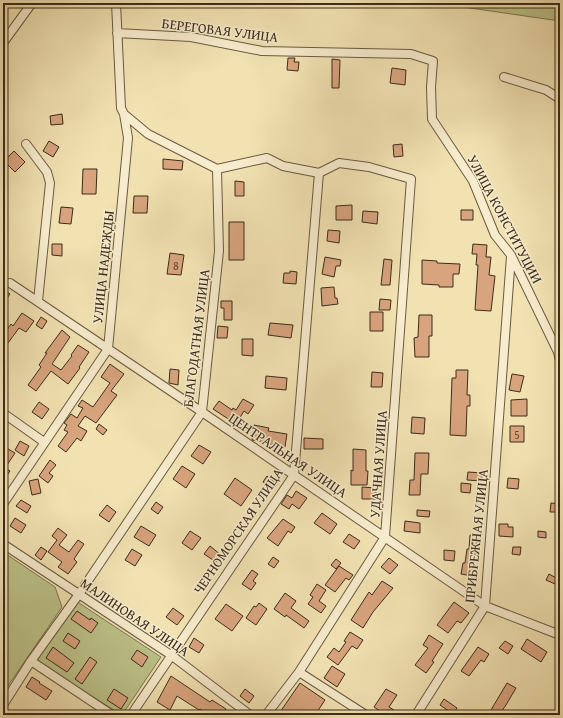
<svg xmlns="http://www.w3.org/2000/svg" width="563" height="718" viewBox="0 0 563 718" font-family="'Gentium Book Plus',serif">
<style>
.green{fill:#bdc38a;stroke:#7c7853}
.building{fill:#d8a47e;stroke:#3c2c1c}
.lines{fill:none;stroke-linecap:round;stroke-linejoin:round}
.minor-casing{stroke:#6a5a42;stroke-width:10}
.minor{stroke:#f7eccd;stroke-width:8}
.labels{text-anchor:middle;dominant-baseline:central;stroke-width:3;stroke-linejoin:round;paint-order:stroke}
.number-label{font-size:12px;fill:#634a34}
.street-label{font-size:14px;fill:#3c2c1c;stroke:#f7eccd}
</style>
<rect width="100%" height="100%" fill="#f2e2b2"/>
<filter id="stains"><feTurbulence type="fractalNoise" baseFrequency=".005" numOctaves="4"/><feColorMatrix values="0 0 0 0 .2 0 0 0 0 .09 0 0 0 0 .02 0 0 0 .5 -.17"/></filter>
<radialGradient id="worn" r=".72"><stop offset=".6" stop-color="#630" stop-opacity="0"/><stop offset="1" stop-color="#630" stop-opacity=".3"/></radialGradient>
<path class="green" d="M447 3H560V21L449 5Z
M3 552 55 587 62 607 3 693Z
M73 599 161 657 122 715 34 661Z"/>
<path class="building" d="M288 58H295L294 62H299L298 71 287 70Z
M332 59 340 60 339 88H332Z
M392 68 406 70 405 85 390 83Z
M62 114 63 124 51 125 50 116Z
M49 141 59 147 53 157 43 151Z
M402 144 403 156 394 157 393 145Z
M14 151 25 162 15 172 4 161Z
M163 159 183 161 182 170 163 169Z
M83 169H97L96 194H82Z
M235 181 244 182V196H235Z
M134 196H148L147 213H133Z
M352 205V220H336V206Z
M61 207 73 208 71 224 59 223Z
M461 210H473V220H461Z
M363 211 378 212 377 224 362 222Z
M229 222H244V260H229Z
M328 230 340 231 339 243 327 241Z
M52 244H62V256L52 255Z
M473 244 487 245 486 257H491L489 275 495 276 491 311 475 310 478 265H476L477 254H472Z
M170 253 184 255 181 275 167 274Z
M325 257 341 260 340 266H336L334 277 322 274Z
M384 259 392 260 390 285H381Z
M422 260 437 261V263L460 264 459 274H453V287H439V285L422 284Z
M290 271 297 272 296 284 283 283 284 273H290Z
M334 287 335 298H337L338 304 322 306 321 288Z
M3 289 10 294 3 304Z
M380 299 391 300 390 310H379Z
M221 301H232V320H224V308H221Z
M370 312H383V331H370Z
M22 313 34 321 26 332 19 328 8 343 3 340V335L11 324 13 326Z
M419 315H432V336H429V357H415L414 338 418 337Z
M41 317 47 321 42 329 36 325Z
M270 323 293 325 291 338 268 335Z
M218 326 228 327 227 338H217Z
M62 330 70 337 52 364 61 370 72 356 71 355 78 345 89 352 79 367 80 368 68 384 51 371 36 391 28 385 41 367 39 365 47 353H45Z
M242 339H253V356L242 355Z
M110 364 124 374 111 391 117 395 96 423 85 416 78 426 87 431 81 441 77 438 66 452 58 446 68 432 64 430 67 425 64 423 71 414 77 418 83 408 78 406 82 400 93 407 110 383 101 377Z
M170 369 179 370 178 385 169 383Z
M456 370H468L467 395H470V406H467L466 436 450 435 452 378H456Z
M372 372 383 373 382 387H371Z
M512 374 524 376 520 392 509 390Z
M266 376 287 378 286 390 265 388Z
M243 399 254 405 248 414 244 411 236 424 213 409 219 401 232 410 233 408 236 410Z
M527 399V416H511V400Z
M39 402 49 409 42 419 32 412Z
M412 417 425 418 424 434 411 433Z
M99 424 107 430 103 435 96 429Z
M254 425 269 428 268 431 287 434 285 447 269 445 270 443 252 440Z
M510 426H524V442H510Z
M304 438 323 439V449H304Z
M20 441 29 446 24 456 15 450Z
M199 445 211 452 203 464 191 456Z
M3 446 15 453 5 468 10 471 3 481Z
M353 449 366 450V471H368L367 485H351V470L353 471Z
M415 453H429L428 474H421L420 495H409L410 480H414Z
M50 460 56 465 49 473 53 476 48 483 39 476Z
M182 466 195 474 186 488 173 479Z
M468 472 482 473V481L467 480Z
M267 476 277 484 273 489 263 482Z
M235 478 252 490 241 506 224 494Z
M508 478 519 479 518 489 507 488Z
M38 479 41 493 32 495 29 481Z
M461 483 471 484 470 493 461 492Z
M362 487 376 488V499H362Z
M296 491 307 498 299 509 292 504 289 509 281 504 287 495 292 498Z
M21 500 31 506 27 513 16 506Z
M156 502 163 507 158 514 151 509Z
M551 503 560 504V512H550Z
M107 505 116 512 109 522 99 515Z
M417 510 430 511 429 517 417 516Z
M322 513 337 524 330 534 314 523Z
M15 518 26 525 21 533 10 526Z
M283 519 295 527 291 533 288 531 278 546 267 538Z
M405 521 420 523V533L404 531Z
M499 524H508V527H513V537L499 536Z
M141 526 156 535 149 546 134 537Z
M58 528 67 535 59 545 69 552 78 540 84 544 74 559 77 562 68 574 58 567 62 562 48 552 57 540 52 536Z
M190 531 201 538 192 550 182 543Z
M538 531 546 532V538L538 537Z
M349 534 360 541 354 549 343 542Z
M470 535 478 536 472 576 461 574 463 563H465L467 549H469Z
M210 546 221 555 216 562 204 554Z
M41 547 47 551 41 560 35 555Z
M513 547H521L520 555 512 554Z
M132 549 142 555 135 566 125 560Z
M444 550 455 551 454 561 444 560Z
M273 557 279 561 274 568 268 564Z
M389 558 398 565 390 574 381 567Z
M336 559 341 563 336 569 331 565Z
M339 566 353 575 349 580 346 578 335 592 325 585Z
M252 570 258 574 253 581 256 583 251 590 242 584Z
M549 574 558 579 555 584 546 580Z
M382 581 393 588 373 612 363 628 351 620 369 592 372 595Z
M317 584 326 590 319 601 326 606 321 613 308 604 313 597 310 595Z
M285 593 296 601 291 608 309 621 304 628 286 615 285 617 274 609Z
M454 602 469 613 461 623 457 621 448 633 437 625Z
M259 603 267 609 256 625 246 618 254 606 256 607Z
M226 604 243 616 232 631 215 619Z
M173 608 184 616 177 625 166 617Z
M77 611 90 620 91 618 98 623 91 633 71 619Z
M350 632 363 640 357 649 352 646 338 665 327 657 334 648 339 652 346 642 344 641Z
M68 633 80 641 75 649 63 641Z
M429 635 443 644 432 661 434 662 426 673 415 665 428 648 423 645Z
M194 638 204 645 199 653 189 647Z
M527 639 547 652 541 662 521 649Z
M505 641 513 646 508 654 499 648Z
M53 647 74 663 67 672 46 658Z
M478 647 489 654 484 662 481 660 469 676 461 671Z
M137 650 148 657 142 667 131 659Z
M90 657 97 662 82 684 75 679Z
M332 666 345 674 337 687 324 678Z
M171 676 210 702 212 700 226 709 223 715H210L200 709 199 710 177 696 170 710 157 702Z
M32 677 40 682 39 683 52 691 46 700 26 687Z
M300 683 325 700 315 715H278Z
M507 683 516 688 506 705 499 715H488Z
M114 689 128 698 121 709 107 700Z
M245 689 254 696 249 703 240 696Z
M386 689 397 695 389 707 394 710 391 715H386L374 707Z
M444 699 457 708 453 714 440 705Z"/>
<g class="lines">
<defs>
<path id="minor" d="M117 33 191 37 262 51 411 54 433 61 431 87 432 119 473 181 495 235 511 255 558 352 560 361
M3 43 32 3
M504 77 546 90 560 99
M124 114 148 134 217 169 267 158 283 166 319 173 339 163 369 167 411 179 385 537 299 672 266 715
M26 144 47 172 50 183 38 301
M10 283 202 412 485 606 560 635
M3 413 44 442
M3 504 108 349 128 138 124 114 121 108 116 3
M3 544 171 655 250 715
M31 661 112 715
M299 672 366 715
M3 705 31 661 79 594 202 412 219 251 217 169
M131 715 294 475 319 173
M416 715 485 606 511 256"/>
</defs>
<use href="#minor" class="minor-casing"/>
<use href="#minor" class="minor"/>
</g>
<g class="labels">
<g class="number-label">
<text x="176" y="265">8</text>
<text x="517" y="434">5</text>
</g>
<g class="street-label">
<text transform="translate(220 30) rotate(7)">БЕРЕГОВАЯ УЛИЦА</text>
<text transform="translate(505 219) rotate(62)">УЛИЦА КОНСТИТУЦИИ</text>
<text transform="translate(103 267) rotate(-84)">УЛИЦА НАДЕЖДЫ</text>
<text transform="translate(196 338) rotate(-83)">БЛАГОДАТНАЯ УЛИЦА</text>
<text transform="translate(288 455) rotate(34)">ЦЕНТРАЛЬНАЯ УЛИЦА</text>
<text transform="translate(378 464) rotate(-86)">УДАЧНАЯ УЛИЦА</text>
<text transform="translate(238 531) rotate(-56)">ЧЕРНОМОРСКАЯ УЛИЦА</text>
<text transform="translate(476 536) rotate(-84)">ПРИБРЕЖНАЯ УЛИЦА</text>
<text transform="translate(135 617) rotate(34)">МАЛИНОВАЯ УЛИЦА</text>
</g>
</g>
<rect width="563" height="718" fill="none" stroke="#f2e2b2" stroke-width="16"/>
<rect x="4" y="4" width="555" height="710" fill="none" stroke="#3c2c1c" stroke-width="2"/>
<rect x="8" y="8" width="547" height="702" fill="none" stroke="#3c2c1c"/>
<rect width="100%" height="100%" filter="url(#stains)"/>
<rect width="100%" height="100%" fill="url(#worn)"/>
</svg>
